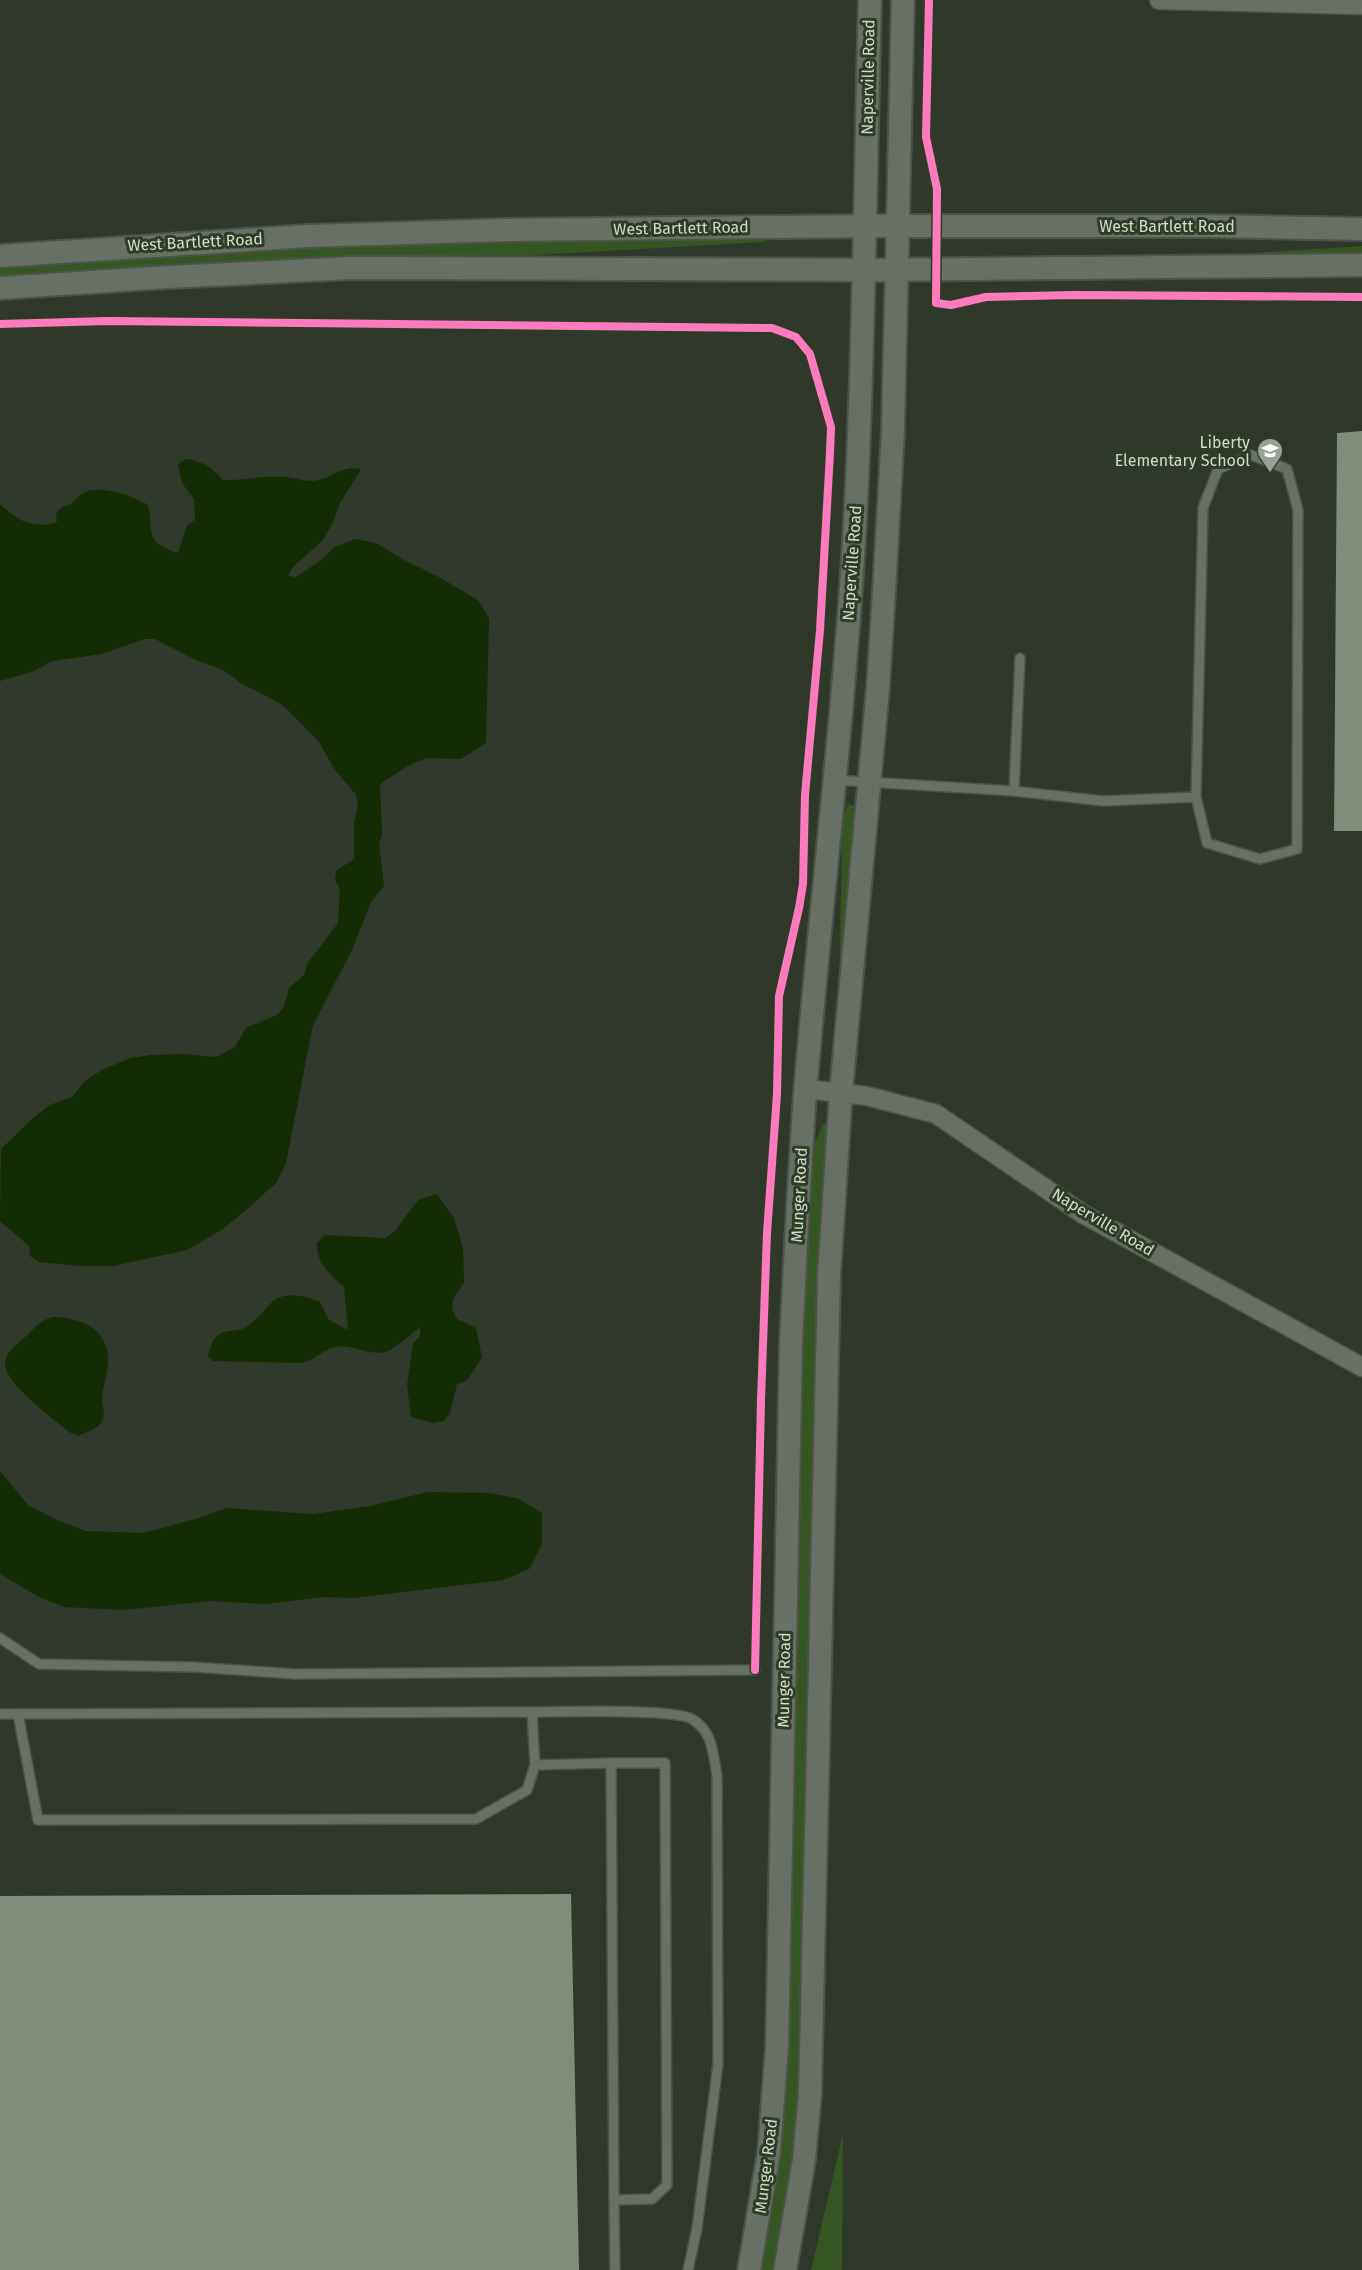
<svg xmlns="http://www.w3.org/2000/svg" width="1362" height="2270" viewBox="0 0 1362 2270" font-family="'Fira Sans',sans-serif">
<style>
.green{fill:#355522}
.water{fill:#132c04}
.building{fill:#808d7a}
.lines{fill:none;stroke-linecap:round;stroke-linejoin:round}
.service-casing{stroke:#4c5449;stroke-width:12}
.minor-casing{stroke:#4c5449;stroke-width:21}
.tertiary-casing{stroke:#4c5449;stroke-width:26}
.service{stroke:#686f64;stroke-width:9}
.minor{stroke:#686f64;stroke-width:18}
.tertiary{stroke:#686f64;stroke-width:22}
.cycleway-casing{stroke:#2e3d26;stroke-width:11}
.cycleway{stroke:#fd7abc;stroke-width:8}
.labels{text-anchor:middle;dominant-baseline:central;stroke-width:6;stroke-linejoin:round;paint-order:stroke}
.street-label{font-size:16px;fill:#d1dbcd;stroke:#2e3d26}
.poi-label{font-size:16px;fill:#d1dbcd;stroke:#2e3d26;text-anchor:end}
</style>
<rect width="100%" height="100%" fill="#2f382b"/>
<path class="green" d="M765 238V242L519 256 351 257 273 260 0 277V267L303 248 506 242Z
M1362 246V255L1208 256Z
M848 804 856 806 842 957H840L842 820Z
M823 1124H827L817 1265 798 2091 793 2153 773 2270H761L775 2196 785 2099 805 1283 813 1147Z
M843 2134 842 2270H811Z"/>
<path class="water" d="M186 459C202 461 213 468 223 480 244 480 263 476 284 477 293 477 303 481 312 481 332 480 339 465 361 469L340 503 333 522 323 540 293 567 288 575 295 578 321 560 335 547 355 539 376 543 402 559 439 577 479 601 489 619 486 743 461 759 426 758 406 767 380 784 382 835 379 844 384 886 371 902 352 950 313 1025 286 1163 277 1182 247 1209 223 1229 187 1250 113 1266H81L39 1262 30 1256 29 1246 0 1221 1 1149 34 1117 50 1105 72 1097 85 1081 102 1070 130 1058 151 1055 183 1054 216 1057 235 1047 246 1028 277 1015 284 1007 289 988 304 975 307 964 338 923 340 889 335 880 336 871 354 859V823L358 804 356 795 335 770 319 742 288 710 279 703 241 683 223 670 196 660 155 639H144L102 654 53 661 34 671 0 681V504C16 520 34 530 57 522L56 513C63 505 65 507 72 503 76 501 79 495 83 493 101 484 132 496 148 505 154 535 144 541 178 553L187 525 195 520 194 499 182 483 178 464Z
M437 1194 454 1218 463 1248 464 1282 453 1299 452 1309 457 1319 476 1328 482 1357 467 1381 457 1384 450 1413 444 1421 433 1423 411 1417 407 1385 413 1344 420 1336V1327C411 1334 401 1344 390 1350 373 1359 352 1343 335 1347 322 1350 315 1360 302 1363L213 1361 208 1356C212 1342 214 1333 230 1331 235 1330 240 1330 244 1328 255 1322 263 1312 271 1303 285 1290 305 1296 320 1302L329 1320 348 1330 344 1287C329 1274 316 1262 317 1243L324 1235 385 1238 394 1232 418 1200Z
M53 1317C80 1318 105 1327 108 1356 109 1370 103 1385 102 1399 102 1407 106 1413 102 1421 97 1430 86 1432 78 1436L69 1432C53 1418 6 1385 5 1364 5 1353 16 1345 24 1338 33 1330 41 1319 53 1317Z
M0 1471 28 1505 57 1520 86 1531 143 1533 199 1518 226 1508 313 1514 370 1506 428 1492 489 1493 517 1498 542 1513V1544L529 1569 503 1580 354 1598 324 1597 265 1604 210 1601 124 1610 64 1607 39 1597 0 1574Z"/>
<path class="building" d="M1362 431V831H1334L1337 433Z
M571 1894 579 2270H0V1896Z"/>
<g class="lines">
<defs>
<path id="service" d="M835 780 1014 791 1103 801 1196 797 1203 508 1218 469 1251 455 1287 469 1298 510 1297 849 1260 859 1207 843 1196 797
M1014 791 1020 658
M0 1638 39 1664 193 1667 296 1674 755 1670
M0 1714 532 1712
M18 1714 38 1820 476 1819 527 1790 535 1765
M611 1763 535 1765 532 1712C560 1712 674 1708 692 1719 713 1731 713 1755 717 1775L718 2064 697 2228 688 2270
M614 2200 652 2199 667 2185 665 1763H611L614 2200 615 2270"/>
<path id="minor" d="M1159 0 1362 5
M806 1089 867 1096 936 1114 1083 1214 1362 1367"/>
<path id="tertiary" d="M0 256 308 236 507 230 864 226H1208L1362 229
M0 288 168 277 352 268 863 270 1362 265
M749 2270 769 2152 777 2047 791 1344C795 1261 799 1177 805 1094 820 910 843 726 854 541 864 361 865 180 870 0
M785 2270 804 2160 810 2093 829 1276 841 1092 878 688 885 575 893 430 903 0"/>
</defs>
<use href="#service" class="service-casing"/>
<use href="#minor" class="minor-casing"/>
<use href="#tertiary" class="tertiary-casing"/>
<use href="#service" class="service"/>
<use href="#minor" class="minor"/>
<use href="#tertiary" class="tertiary"/>
<defs>
<path id="cycleway" d="M929 0 926 137 937 189 936 303 951 305 986 297 1074 295 1362 297
M0 324 107 321 772 328 796 337 810 354 831 427 830 453 820 630 805 795 803 884 799 908 779 996 777 1094 767 1233 761 1400 755 1670"/>
</defs>
<use href="#cycleway" class="cycleway-casing"/>
<use href="#cycleway" class="cycleway"/>
</g>
<defs>
<symbol id="school-pin" viewBox="-11 -11 22 30"><path d="M0 17L-7.5 6A9.5 9.5 0 1 1 7.5 6Z" fill="#98a294" stroke="#2e3d26"/><path d="M0-5L7-2L0 1L-7-2ZM-4 1L0 2.5L4 1V4Q0 6-4 4Z" fill="#fff"/></symbol>
</defs>
<g fill-rule="evenodd">
<use href="#school-pin" x="1255" y="436" width="30" height="40"/>
</g>
<g class="labels">
<g class="street-label">
<text transform="translate(868 77) rotate(-89)">Naperville Road</text>
<text x="1167" y="226">West Bartlett Road</text>
<text transform="translate(681 228) rotate(-1)">West Bartlett Road</text>
<text transform="translate(195 242) rotate(-3)">West Bartlett Road</text>
<text transform="translate(852 563) rotate(-86)">Naperville Road</text>
<text transform="translate(799 1195) rotate(-87)">Munger Road</text>
<text transform="translate(1103 1222) rotate(31)">Naperville Road</text>
<text transform="translate(784 1680) rotate(-89)">Munger Road</text>
<text transform="translate(766 2166) rotate(-83)">Munger Road</text>
</g>
<g class="poi-label">
<text x="1250" y="442">Liberty<tspan x="1250" dy="18">Elementary School</tspan></text>
</g>
</g>
</svg>
